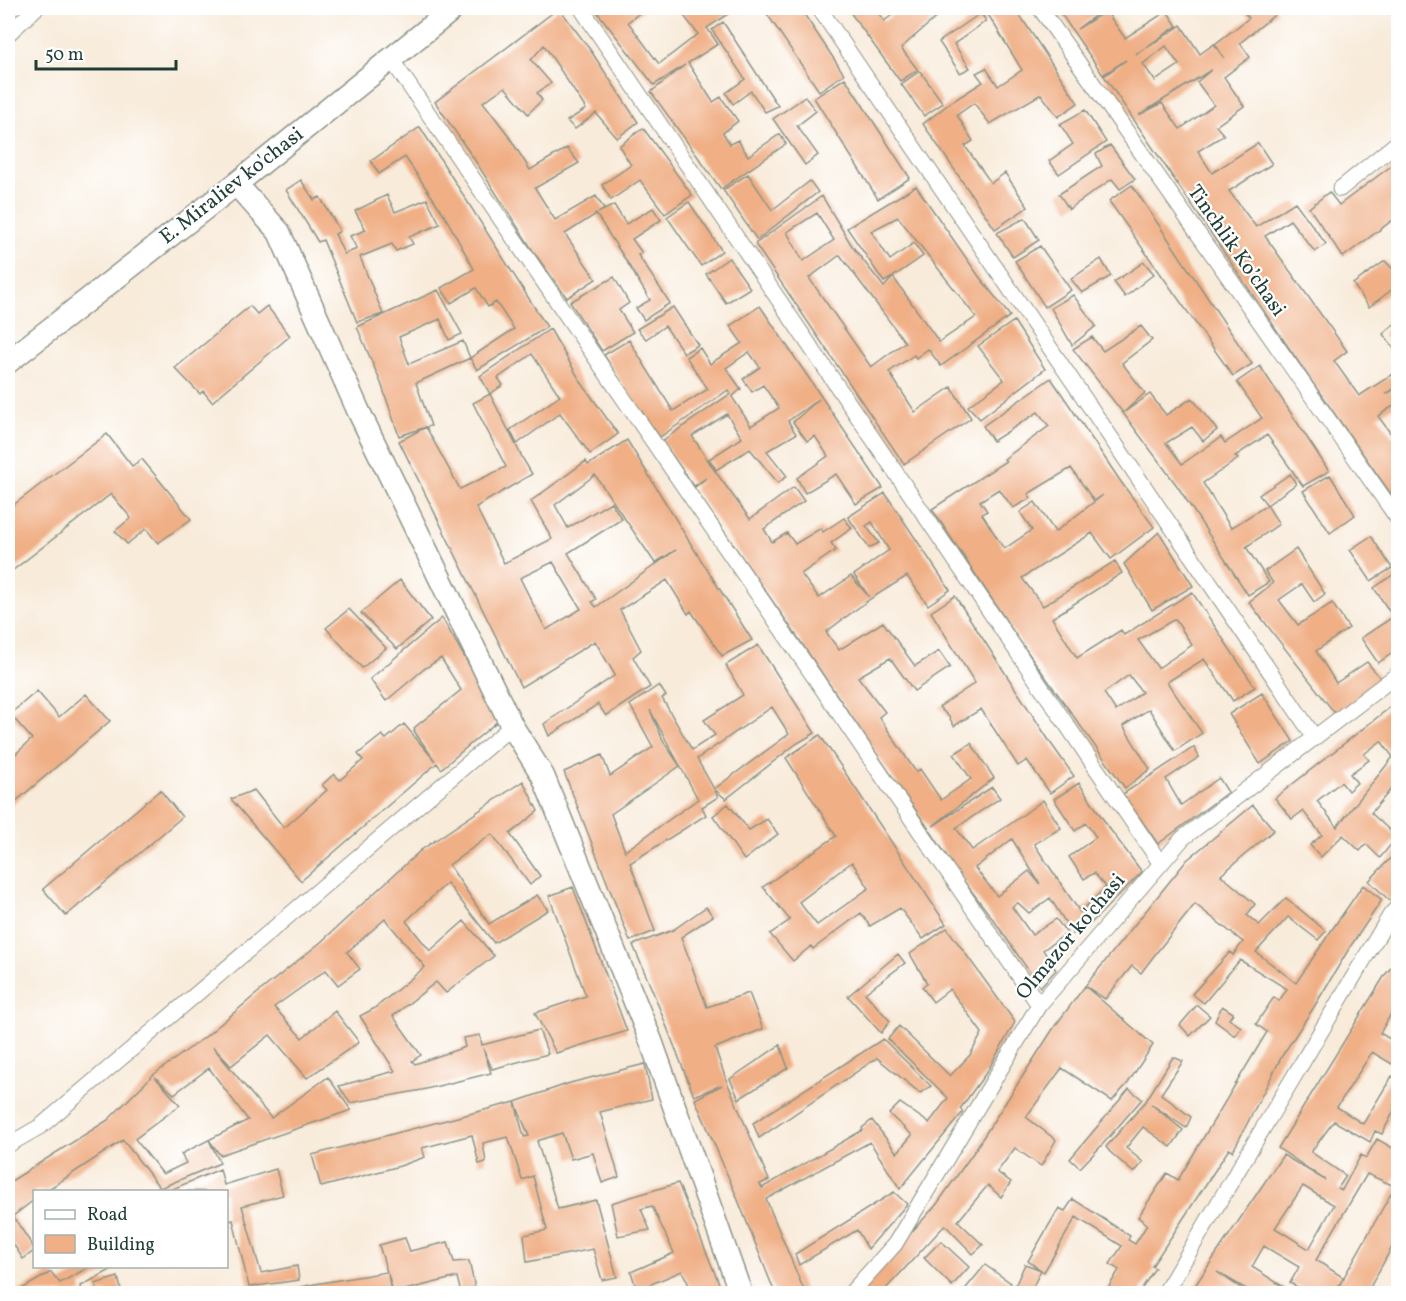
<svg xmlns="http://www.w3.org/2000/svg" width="1406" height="1301" viewBox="0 0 1406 1301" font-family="Vollkorn,serif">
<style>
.building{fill:#f0af85;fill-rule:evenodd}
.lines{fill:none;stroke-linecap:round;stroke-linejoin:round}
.street-casing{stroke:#8c9487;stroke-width:17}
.secondary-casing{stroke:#8c9487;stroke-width:25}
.street{stroke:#fff;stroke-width:15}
.secondary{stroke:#fff;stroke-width:22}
.labels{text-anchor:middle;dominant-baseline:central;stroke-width:4.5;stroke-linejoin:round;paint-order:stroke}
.street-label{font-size:21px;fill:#1f3d34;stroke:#fff}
</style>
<rect width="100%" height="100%" fill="#fff"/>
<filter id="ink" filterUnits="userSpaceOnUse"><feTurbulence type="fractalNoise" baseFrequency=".0167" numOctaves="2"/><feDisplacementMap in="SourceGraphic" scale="12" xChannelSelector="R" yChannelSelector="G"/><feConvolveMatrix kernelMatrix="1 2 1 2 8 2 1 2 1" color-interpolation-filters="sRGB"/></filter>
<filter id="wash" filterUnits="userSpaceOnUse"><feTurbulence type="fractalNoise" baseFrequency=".008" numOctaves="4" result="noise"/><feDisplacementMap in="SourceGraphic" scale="24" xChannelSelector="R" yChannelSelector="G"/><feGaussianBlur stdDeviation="1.35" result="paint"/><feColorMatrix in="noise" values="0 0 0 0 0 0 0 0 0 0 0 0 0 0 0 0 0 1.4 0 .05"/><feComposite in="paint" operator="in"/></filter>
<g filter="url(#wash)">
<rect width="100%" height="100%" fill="#f8ebda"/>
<g id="blocks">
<path class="building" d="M559 8 591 51 638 122 617 138 596 113 575 129 567 121 586 109 544 45 531 60 551 83 537 93 542 100 528 114 505 87 483 102 506 132 530 170 567 148 579 163 535 188 555 220 596 196 604 209 598 213 614 205 626 224 653 208 661 220 632 239 642 253 638 255 670 303 644 320 636 308 650 300 627 262 596 214 565 234 596 279 567 298 535 254 474 159 435 102Z
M594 8H646L628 22 659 64 698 34 678 8H737L707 28 718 44 688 63 713 102 721 97 738 121 723 133 730 144 738 140 748 156 780 134 786 144 721 189 651 92 685 65 654 85Z
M763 8H800L844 74 819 91Z
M847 8H880L876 10 884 21 902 8H940L935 11 939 15 901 48 918 70 900 81Z
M992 8H1015L1078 103 1058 117 1041 94 990 124 974 103 957 115 973 141 965 146 991 183 1005 173 1028 207 995 229 923 124 950 103 983 82 976 73 986 68 998 86 1022 70 986 11Z
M1057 8H1099L1101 11 1077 29 1106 11 1125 38 1167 11 1177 26 1136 54 1181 25 1200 54 1214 44 1224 58 1215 44 1249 18 1240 8H1275L1278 12 1240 43 1250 57 1224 77 1244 106 1216 126 1224 135 1198 151 1212 173 1258 143 1272 164 1229 191 1256 227 1295 202 1326 244 1315 252 1290 220 1265 236 1347 351 1334 361 1359 396 1393 374 1398 381V386L1386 394 1398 387V403L1378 416 1394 438 1398 434V504L1310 379 1104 76 1126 60 1103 75ZM1166 46 1179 65 1155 81 1143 64ZM1211 70 1197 82 1214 105 1180 129 1162 103 1139 115Z
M981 13 986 21 954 44 970 68 960 73 939 42Z
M723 22 778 106 765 112 751 91 733 104 726 93 745 79 712 30Z
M920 71 943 103 924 116 901 84Z
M845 78 910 178 878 199 814 98Z
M805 97 816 111 797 126 818 155 805 165 773 119Z
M1085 110 1106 142 1059 174 1049 161 1073 144 1060 124Z
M420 127 547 327 477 370 470 358 514 329 496 302 488 307 476 288 451 303 441 288 474 269 443 213 405 157 379 174 371 161Z
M643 128 692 195 665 214 640 180 611 200 602 185 631 165 619 146Z
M1110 145 1135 179 1120 189 1112 179 1069 209 1059 194 1102 166 1096 154Z
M1398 161V216L1343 257 1309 208 1329 192 1339 205Z
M748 174 772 210 810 181 818 192 757 240 723 190Z
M301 180 314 200 320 197 340 231 335 234 344 254 357 249 350 236 366 230 355 211 387 195 395 212 427 199 440 224 409 237 413 244 396 251 392 244 360 257 383 314 357 322 323 240 318 242 286 190Z
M1132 185 1252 364 1233 376 1109 201Z
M916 186 978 275 1010 316 941 366 928 349 916 358 914 355 889 372 915 412 951 387 971 418 904 464 755 244 822 196 852 246 884 287 893 277 884 282 847 228ZM817 213 834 240 803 261 787 232ZM898 217 976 317 939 342 893 277 923 256 914 243 890 260 871 231ZM840 255 905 342 871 367 809 278Z
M689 202 722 251 701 266 667 217Z
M1025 218 1039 240 1013 257 997 233Z
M1040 246 1071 290 1045 307 1015 261Z
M729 258 750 288 726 303 706 274Z
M1101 259 1111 276 1082 293 1071 279Z
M1385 261 1395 271 1398 269V285L1369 307 1353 284Z
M1144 262 1154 274 1125 297 1114 282Z
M614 277 629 303 619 310 633 332 602 351 570 302Z
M438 290 462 334 449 340 440 319 399 337 409 364 463 341 470 358 416 383 431 426 426 427 460 489 506 467 473 403 490 394 523 459 532 474 476 507 504 563 552 539 531 501 586 461 588 465 627 440 689 541 752 640 722 656 691 611 688 614 667 580 620 610 641 650 633 657 650 687 606 716 598 704 549 736 544 724 615 675 595 641 521 687 399 441 426 427 399 436 381 383 357 327ZM595 475 655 563 676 550 596 607 592 602 596 599 568 553 622 519 611 502 568 528 555 505ZM553 562 581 609 546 630 520 578Z
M1073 295 1096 326 1072 345 1051 308Z
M250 306 257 314 267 306 290 336 212 402 203 391 200 394 175 368Z
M760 306 883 488 856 504 836 474 805 493 797 478 828 456 815 436 807 441 793 422 819 399 788 421 796 434 767 451 787 476 778 483 750 449 716 470 709 459 742 438 727 414 692 436 715 471 750 519 794 487 804 501 764 529 772 542 787 533 795 544 821 528 823 532 844 518 852 528 831 543 836 550 801 574 819 598 851 576 869 597 854 575 889 550 872 522 866 526 879 543 869 548 848 517 885 493 950 590 928 605 907 576 870 599 826 632 839 650 883 622 915 666 939 651 950 667 914 691 890 658 858 677 885 712 879 717 916 772 920 769 941 800 971 779 954 754 971 743 994 778 933 826 992 787 1000 798 956 828 972 850 1016 820 1043 800 1061 828 1034 844 1080 912 1106 887 1094 873 1084 879 1069 857 1096 837 1086 823 1075 831 1054 799 1079 783 1109 828 1142 872 1089 925 1087 922 1073 934 1050 898 1029 913 1018 903 1012 907 1032 935 1056 919 1067 933 1043 950 1056 970 1040 987 995 922 960 876 929 829 898 785 796 635 694 488 706 478 694 486 662 441 730 394 728 390 660 437 631 398 604 355 629 340 673 411 708 389 686 357 700 348 710 364 742 343 730 326ZM749 352 760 367 743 379 752 392 763 385 779 408 751 426 732 397 741 389 726 368ZM1012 839 1040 884 1029 871 997 896 975 868Z
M673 307 698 345 684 353 665 326 646 339 637 329Z
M1014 321 1045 369 980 419 968 406 1004 380 978 346Z
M1398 321V354L1383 334Z
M1141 326 1152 340 1122 363 1145 393 1123 413 1073 349 1092 337 1103 351Z
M550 329 581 382 618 434 590 454 560 413 517 444 510 430 560 396 532 354 498 378 503 385 490 394 480 376Z
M1260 366 1329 471 1303 486 1267 435 1235 456 1238 459 1203 483 1231 528 1267 505 1279 524 1246 547 1269 582 1248 595 1178 487 1123 413 1150 394 1166 415 1192 398 1217 430 1203 441 1192 427 1166 443 1182 464 1221 437 1225 443 1262 418 1237 382Z
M1051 378 1121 482 1154 527 1111 559 1092 533 1022 578 1043 606 1115 561 1122 573 1052 618 1077 658 1121 630 1124 635 1192 592 1255 687 1233 701 1204 659 1167 682 1202 733 1175 751 1149 709 1123 726 1150 769 1125 788 1019 640 932 509 1006 461 1004 459 1049 426 1038 412 993 441 983 426ZM1071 468 1094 501 1103 495 1055 532 1035 502 1020 512 1032 530 1004 549 982 514 987 511 980 501 999 489 1013 508 1031 498 1028 494ZM1175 619 1192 645 1158 668 1138 640ZM1129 675 1142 692 1116 711 1104 693Z
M107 434 132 466 142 459 191 519 158 543 146 529 127 544 115 531 131 518 111 494 8 574V509Z
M1290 474 1296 484 1267 505 1259 495Z
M1330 475 1355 515 1330 533 1303 491Z
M1159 532 1193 586 1152 610 1124 564Z
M1371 536 1392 568 1371 581 1350 550Z
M1296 549 1325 594 1314 602 1302 584 1279 600 1298 625 1332 603 1349 628 1316 651 1336 683 1367 662 1381 679 1337 716 1249 602 1273 583 1265 571Z
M1397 572 1398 574V649L1378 663 1361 638 1393 617 1374 588Z
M400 580 431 620 397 649 361 613Z
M955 596 1052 745 1074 776 1050 793 1027 760 1018 766 981 709 954 726 949 717 939 707 975 683 931 612Z
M349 609 386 648 362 668 326 628Z
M442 618 500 719 441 769 437 763 301 881 231 799 254 790 284 828 327 790 322 785 334 774 340 780 363 760 358 754 382 735 386 739 404 724 435 761 414 731 415 730 414 728 461 690 441 658 424 669 386 701 370 679Z
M758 645 815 733 796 744 726 799 714 789 718 797 702 807 706 815 630 863 655 931 630 941 564 772 602 755 610 776 653 747 630 705 659 685 666 696 662 698 692 750 715 735 704 720 743 695 726 665ZM772 707 789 734 714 789 697 759ZM650 710 680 766 663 741ZM680 766 698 799 625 851 611 814Z
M37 691 59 717 86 694 110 721 8 808V761L32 739 10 714Z
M1262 693 1293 741 1260 764 1229 714Z
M1398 701V781L1371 813 1397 837 1380 858 1366 844 1360 851 1343 835 1321 857 1310 845 1322 835 1303 811 1292 819 1275 798ZM1381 741 1393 757 1337 827 1317 801 1341 782 1348 791 1357 783 1350 774 1369 760 1364 754Z
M820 735 946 924 923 939 900 908 870 926 861 913 813 949 811 946 793 961 770 934 790 920 763 887 836 836 786 758ZM852 862 869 888 817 925 799 902Z
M1194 747 1199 757 1166 779 1181 805 1219 778 1228 792 1158 844 1123 794Z
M523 781 538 811 510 834 540 876 530 885 492 834 449 865 489 924 537 895 548 910 494 943 447 883 406 921 430 951 464 921 494 956 446 993 436 982 393 1016 421 1055 412 1061 415 1064 465 1047 463 1038 480 1035 482 1045 539 1030 548 1054 492 1069 483 1048 491 1073 422 1090 350 1103 339 1086 395 1071 360 1016 375 1008 425 967 385 919 347 952 360 969 338 985 326 970 274 1007 302 1038 335 1011 359 1042 307 1078 270 1035 231 1066 213 1047 271 1118 328 1077 351 1110 220 1155 209 1140 220 1163 160 1188 123 1140 46 1191H34V1200L13 1216 34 1248V1251L23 1259 8 1236V1183L108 1120 153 1075 205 1037 260 991 321 942 421 850ZM209 1068 248 1120 181 1154 186 1163 163 1174 135 1139 180 1105 155 1077 174 1094Z
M160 790 182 817 66 916 43 889Z
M728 804 749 830 767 819 778 834 744 860 713 816Z
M1253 805 1274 830 1221 875 1255 904 1247 915 1259 925 1286 898 1326 931 1318 940 1288 917 1256 952 1296 983 1331 931 1363 885 1382 900 1350 947 1314 1007 1282 1056 1233 1151 1229 1149 1152 1266 1155 1268 1139 1293H1105L1119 1270 1110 1264 1122 1246 1076 1217 1044 1272 1028 1261 1059 1208 1065 1211 1073 1199 1130 1236 1128 1240 1135 1244 1147 1225 1138 1217 1167 1173 1178 1180 1267 1032 1256 1024 1274 997 1279 1001 1287 989 1240 960 1204 1003 1192 994 1230 952 1233 955 1243 942 1195 904 1153 957 1141 973 1132 966 1105 999 1085 986 1187 860Z
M1398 850V891L1390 901 1369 881Z
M573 887 627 1031 556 1053 535 1013 586 996 549 896Z
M706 907 713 916 681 937 707 1007 749 993 763 1029 715 1048 727 1082 769 1180 760 1184 762 1188 863 1130 862 1128 872 1120 897 1153 912 1135 889 1114 900 1103 929 1123 948 1098 888 1039 899 1026 950 1076 970 1055 982 1033 950 989 933 1002 922 987 927 983 910 954 947 928 1015 1022 988 1070 960 1109 963 1112 900 1189 870 1142 766 1199 805 1293H775L736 1195 695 1099 722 1085 694 1096 653 992 633 945 673 930Z
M898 954 905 963 865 993 890 1021 881 1033 848 996Z
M1398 959V1002L1380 1033 1398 1044V1055L1392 1064 1372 1052 1337 1107 1363 1124 1392 1076 1398 1080V1103L1382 1134 1375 1131 1370 1142 1334 1121 1311 1152 1346 1176 1338 1188 1342 1190 1361 1155 1366 1158 1377 1139 1398 1151V1177L1397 1176 1392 1185 1367 1174 1316 1260 1344 1278 1333 1293H1309L1290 1283 1299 1267 1264 1246 1252 1267 1287 1289 1285 1293H1253L1217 1272 1248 1293H1190L1283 1155 1325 1180 1278 1148 1385 975ZM1303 1186 1334 1205 1309 1249 1275 1228Z
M1085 986 1153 1045 1128 1083 1112 1101 1062 1068 1026 1117 1056 1140 1041 1166 1015 1148 997 1172 1011 1182 1001 1197 988 1185 958 1221 983 1245 973 1254 945 1225 883 1292 884 1293H856L937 1204 973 1153 1055 1026Z
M1197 1005 1210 1016 1190 1036 1180 1025Z
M1222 1006 1233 1013 1229 1019 1241 1027 1235 1036 1215 1021Z
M883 1039 931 1086 920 1093 877 1058 759 1138 753 1123Z
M780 1045 788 1068 739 1099 730 1079Z
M1173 1057 1183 1061 1161 1094 1191 1117 1186 1128 1151 1104 1183 1130 1171 1147 1143 1127 1126 1148 1143 1162 1134 1173 1110 1152 1106 1147 1146 1101Z
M645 1064 652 1099 600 1112 619 1177 602 1183 593 1153 571 1159 562 1133 537 1141 558 1209 596 1200 617 1277 602 1280 593 1249 527 1262 524 1235 547 1230 533 1176 522 1180 508 1137 483 1143 486 1162 479 1164 472 1135 422 1148 425 1157 400 1166 321 1187 312 1155 515 1102 570 1083ZM515 1102 529 1136 524 1137Z
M1129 1089 1142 1099 1103 1144 1080 1168 1070 1159Z
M220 1169 224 1185 276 1169 283 1195 242 1206 261 1273 297 1266 299 1280 249 1287 233 1220 226 1222V1192L168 1191Z
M1398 1181V1236L1367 1293H1335Z
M678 1183 723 1293H693L682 1271 637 1290 631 1272 674 1253 652 1206 641 1209 650 1230 618 1236 611 1203Z
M894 1192 907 1204 868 1249 857 1230 799 1265 795 1254Z
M405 1238 410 1251 448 1242 454 1262 469 1261 476 1293H461L457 1277 393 1293 388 1274 391 1293H374V1291L362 1293H279L309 1285 387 1272 379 1245Z
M941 1241 969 1267 952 1286 924 1258Z
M1025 1264 1041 1270 1030 1293H1012Z
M985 1265 1011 1283 1004 1293H962Z
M91 1266H118L81 1286 82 1293H8V1281L15 1293 51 1272 60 1283Z
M118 1277 122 1293H98L95 1284Z"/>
</g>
</g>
<g filter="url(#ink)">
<use href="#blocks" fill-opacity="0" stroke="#8c9487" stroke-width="1.5"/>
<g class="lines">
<defs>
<path id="street" d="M581 8 1161 864
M819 8 1315 738
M1040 8 1398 519
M8 34 36 8
M391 59 1039 1005
M1340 189 1398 142
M8 1145 41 1126 512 726
M850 1294 895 1244 1039 1005 1183 838 1398 674
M1164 1294 1391 914 1398 907"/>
<path id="secondary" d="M236 184 279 232 358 410 512 726 543 776 651 1041 741 1294
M8 362 236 184 454 8"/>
</defs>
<use href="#street" class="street-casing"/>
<use href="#secondary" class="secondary-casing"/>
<use href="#street" class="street"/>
<use href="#secondary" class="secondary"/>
</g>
</g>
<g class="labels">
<g class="street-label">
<text transform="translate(232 186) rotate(-38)">E. Miraliev ko'chasi</text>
<text transform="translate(1236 251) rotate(55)">Tinchlik Ko’chasi</text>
<text transform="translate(1071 937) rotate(-50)">Olmazor ko'chasi</text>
</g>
</g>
<rect width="1406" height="1301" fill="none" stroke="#fff" stroke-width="30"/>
<rect x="33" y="1190" width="195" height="78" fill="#ffffff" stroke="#a5b1ae" stroke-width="1.5"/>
<rect x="45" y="1210" width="30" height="9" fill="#ffffff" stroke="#a5b1ae" stroke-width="1.5"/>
<text x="87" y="1220" font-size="18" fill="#1f3d34">Road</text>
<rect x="45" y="1235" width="30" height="18" fill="#f0af85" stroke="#a5b1ae" stroke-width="1.5"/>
<text x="87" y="1250" font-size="18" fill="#1f3d34">Building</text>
<path d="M36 60v9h140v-9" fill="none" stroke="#1f3d34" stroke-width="3"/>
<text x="45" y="60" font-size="18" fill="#1f3d34" stroke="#ffffff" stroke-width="4.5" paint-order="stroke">50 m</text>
</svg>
